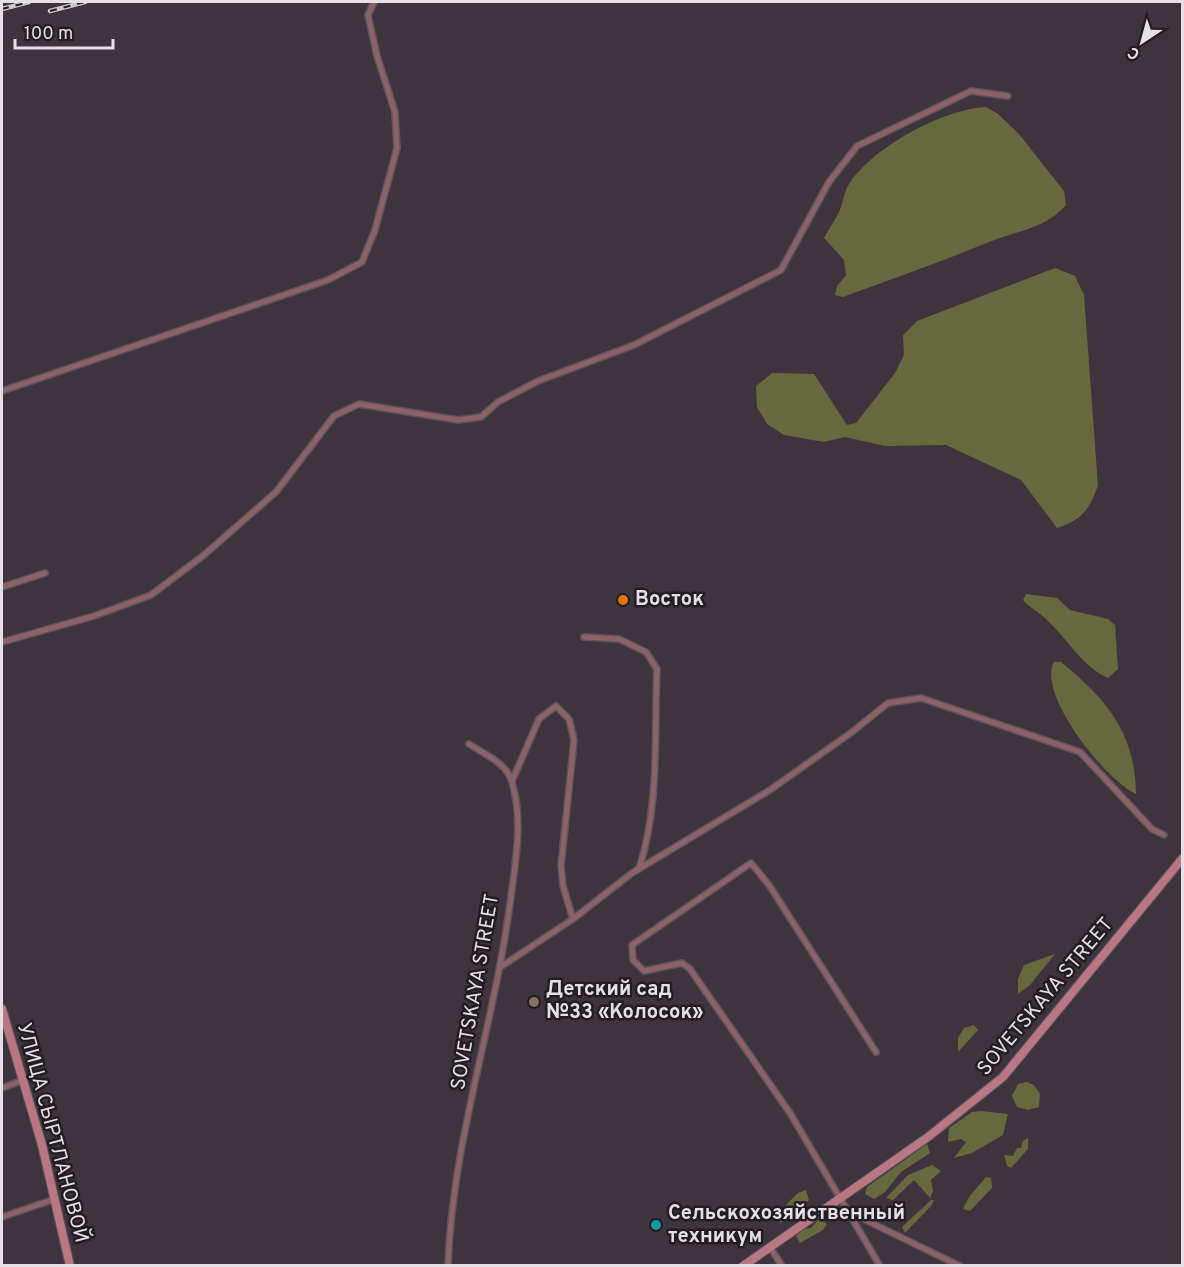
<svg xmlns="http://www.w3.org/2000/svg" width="1184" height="1267" viewBox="0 0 1184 1267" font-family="Overpass,sans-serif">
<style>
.forest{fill:#65693d}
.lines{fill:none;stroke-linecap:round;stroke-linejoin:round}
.street-casing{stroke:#5c535c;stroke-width:8}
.secondary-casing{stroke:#5c535c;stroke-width:10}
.street{stroke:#8c6168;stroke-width:5}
.secondary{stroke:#b97683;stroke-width:8}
.rail-casing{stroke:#cdc7ce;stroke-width:4.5}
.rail{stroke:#221d22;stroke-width:2;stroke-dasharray:7;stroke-linecap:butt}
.food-dot{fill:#e8710a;stroke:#221d22;stroke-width:2}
.education-dot{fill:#8d6e63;stroke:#221d22;stroke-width:2}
.culture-dot{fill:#0f9aa8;stroke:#221d22;stroke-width:2}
.labels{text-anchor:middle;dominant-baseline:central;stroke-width:5;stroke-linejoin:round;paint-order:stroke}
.poi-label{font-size:20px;font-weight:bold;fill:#e5dfe6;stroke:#221d22;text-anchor:start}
.street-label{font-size:20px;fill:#e5dfe6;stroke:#221d22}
</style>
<rect width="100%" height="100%" fill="#3e343e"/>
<path class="forest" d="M986 107 998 114 1019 134 1064 191 1066 205C1044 230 1017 230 989 242 941 262 892 279 843 297L835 295 837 286 846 275 844 260 824 238C828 230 834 222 838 214 843 205 843 194 849 184 873 147 943 109 986 107Z
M1055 268 1075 276 1084 295 1098 486C1088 511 1083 519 1057 528L1021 480 946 445 885 446 845 437 824 442 784 435 767 424 757 407 756 386 772 373 814 374 847 425 856 423 895 373 904 355 903 335 917 321Z
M1026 594 1057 598 1070 610 1108 619 1115 625 1118 669 1108 678C1083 667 1068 640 1049 622 1041 613 1031 609 1023 600Z
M1054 662H1061C1107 700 1135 732 1136 794 1106 781 1036 693 1054 662Z
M1055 954 1030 985 1018 994V979L1024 965Z
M974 1025 978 1030 958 1052V1038L964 1028Z
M1027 1082 1034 1085 1040 1094 1039 1107 1028 1110 1017 1107 1012 1096 1018 1084Z
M982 1111 1008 1114 1003 1135 972 1153 954 1158 966 1142 961 1139 948 1142 949 1128 972 1112Z
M1028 1138V1149L1011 1168 1007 1166 1004 1155 1013 1156 1017 1148H1021L1023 1141Z
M927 1144 930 1153 901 1172 885 1192 874 1199 865 1194 867 1187Z
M932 1165 941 1171 931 1180 933 1191 930 1198 914 1180 893 1200 886 1198 908 1175Z
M986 1177 991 1178 992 1188 970 1211 963 1209 969 1197Z
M806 1190 809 1200 788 1220 780 1223 778 1213 798 1193Z
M931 1200H934L931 1206 905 1233 902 1227Z
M820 1218 827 1224 823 1230 800 1243 796 1236 803 1229 811 1228Z"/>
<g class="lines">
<defs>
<path id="street" d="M2 391 328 280 362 262 375 230 397 148 395 112 377 56 368 15 374 2
M2 587 45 573
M584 637 619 639 646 652 657 669C654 736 660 804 639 869
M2 642 94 616 151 595 204 555 276 492 334 416 359 404 458 420 481 417 498 402 538 381 634 345 781 270 829 182 857 146 971 91 1008 96
M512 781 539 719 556 706 569 719 574 740 561 866 563 886 573 919
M502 966 573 919 632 873 770 790 852 732 888 703 921 698 1080 752 1152 829 1164 835
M876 1052 769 885 751 863 632 945 633 960 644 971 682 963 690 969 790 1113 880 1266
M2 1088 23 1080
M851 1213 960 1266
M2 1217 55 1199
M770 1247 782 1266
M448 1266C452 1143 494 1025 510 904 515 863 524 822 512 782 507 763 484 754 469 744"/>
<path id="secondary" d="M2 1009 42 1145 70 1266
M743 1266 928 1137 1003 1077 1182 859"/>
</defs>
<use href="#street" class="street-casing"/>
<use href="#secondary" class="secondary-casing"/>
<use href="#street" class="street"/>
<use href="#secondary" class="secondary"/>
<defs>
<path id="rail" d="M2 9 29 2
M50 11 85 2"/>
</defs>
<use href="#rail" class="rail-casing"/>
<use href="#rail" class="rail"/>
</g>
<circle class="food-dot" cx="623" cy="600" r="6"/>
<circle class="education-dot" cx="534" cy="1002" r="6"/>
<circle class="culture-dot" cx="656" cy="1225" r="6"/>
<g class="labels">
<g class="poi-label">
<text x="635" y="600">Восток</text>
<text x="546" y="990">Детский сад<tspan x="546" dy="23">№33 «Колосок»</tspan></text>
<text x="668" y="1214">Сельскохозяйственный<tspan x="668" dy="23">техникум</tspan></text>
</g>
<g class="street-label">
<text transform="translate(476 992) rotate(-80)">SOVETSKAYA STREET</text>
<text transform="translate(1046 997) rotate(-50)">SOVETSKAYA STREET</text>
<text transform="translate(52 1133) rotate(75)">УЛИЦА СЫРТЛАНОВОЙ</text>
</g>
</g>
<rect width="1184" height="1267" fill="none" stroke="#e5dfe6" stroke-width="6"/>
<g transform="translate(1142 42) rotate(216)" stroke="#221d22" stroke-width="4.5" paint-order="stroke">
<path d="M0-4.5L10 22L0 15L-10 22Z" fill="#e5dfe6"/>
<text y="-9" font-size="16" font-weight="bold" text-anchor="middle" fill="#e5dfe6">С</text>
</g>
<path d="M15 39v9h98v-9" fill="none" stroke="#e5dfe6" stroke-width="3"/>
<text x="24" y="39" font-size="18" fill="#e5dfe6" stroke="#221d22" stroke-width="4.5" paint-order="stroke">100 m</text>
</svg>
